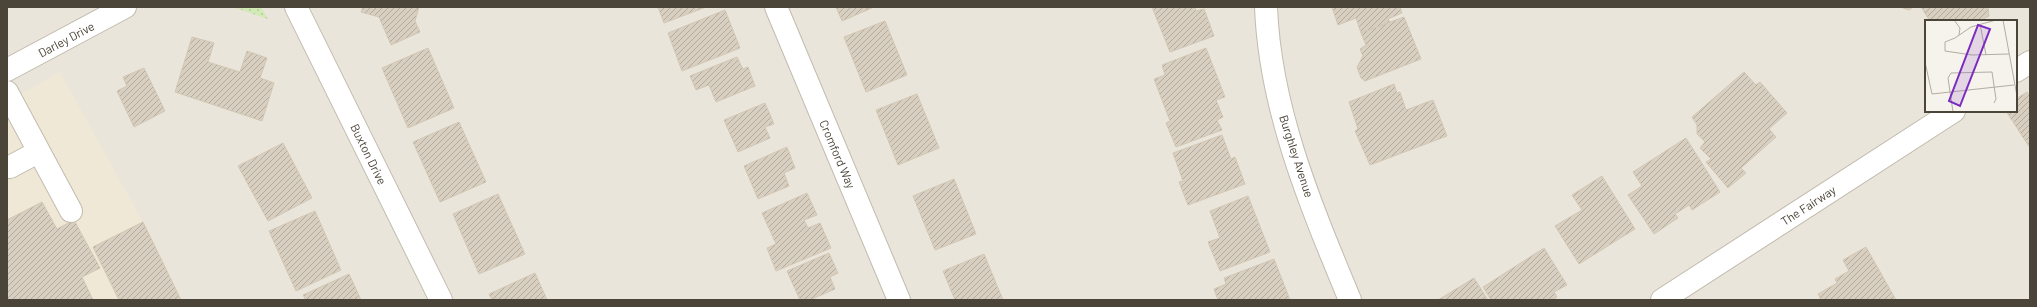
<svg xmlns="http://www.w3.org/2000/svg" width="2037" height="307" viewBox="0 0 2037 307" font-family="Barlow,sans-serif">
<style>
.residential{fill:#eae5da;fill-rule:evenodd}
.education{fill:#efe8d6}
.grass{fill:url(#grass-dots)}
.building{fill:url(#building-hatch);stroke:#d3c7b4}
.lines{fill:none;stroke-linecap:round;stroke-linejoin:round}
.minor-casing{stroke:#c2bbae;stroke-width:24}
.minor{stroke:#fff;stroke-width:22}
.labels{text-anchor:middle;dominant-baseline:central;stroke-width:3.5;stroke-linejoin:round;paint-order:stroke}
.street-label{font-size:12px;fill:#4b4439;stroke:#fff}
.inset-road{fill:none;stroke:#b2ada4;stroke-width:1}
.view{fill:#7b2cbf;fill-opacity:0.15;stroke:#7b2cbf;stroke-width:2}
.inset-edge{fill:none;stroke:#4b4439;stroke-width:2}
</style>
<defs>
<pattern id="grass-dots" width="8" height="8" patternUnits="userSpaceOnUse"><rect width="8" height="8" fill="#d2eab5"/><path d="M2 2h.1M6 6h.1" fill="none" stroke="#b6ca9c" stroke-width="1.8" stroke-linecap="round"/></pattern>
<pattern id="building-hatch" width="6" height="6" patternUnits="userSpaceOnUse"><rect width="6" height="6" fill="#d8cfc1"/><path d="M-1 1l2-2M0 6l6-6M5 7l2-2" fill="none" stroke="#b1aa9e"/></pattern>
</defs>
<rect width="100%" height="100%" fill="#f6f3ec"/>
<path class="residential" d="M7 7H2030V300H7ZM1926 21H2016V111H1926Z"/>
<path class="education" d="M60 72 143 222 181 300H7V102Z"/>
<path class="grass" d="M233 7H261L268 19Z"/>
<path class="building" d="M363 7H419L415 21 420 32 391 45 379 17 361 12Z
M658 7H706L664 23Z
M836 7H874L842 21Z
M1152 7H1195L1196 11 1204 9 1214 36 1170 52Z
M1332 7H1400L1402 13 1388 19 1390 22 1361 33 1356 18 1338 25Z
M1900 7H1913L1909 10Z
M1921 7H1988L1989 16 1980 21H1930Z
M725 10 740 48 682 71 668 33Z
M1404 17 1421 59 1365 81 1361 78 1357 67 1363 56 1360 49 1366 45 1361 33Z
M885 21 907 75 866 92 844 37Z
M192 37 214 43 208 62 240 72 247 51 267 58 260 78 274 83 262 121 175 92Z
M428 48 454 108 408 128 382 68Z
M1206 48 1225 97 1216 100 1223 117 1217 120 1222 130 1176 147 1166 123 1170 121 1154 79 1165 75 1162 65Z
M737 57 743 69 748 67 755 86 716 102 709 85 696 90 690 76Z
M144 68 165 111 134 127 117 91 127 86 123 77Z
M1744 72 1756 85 1760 82 1787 113 1769 129 1776 137 1741 168 1746 173 1728 188 1706 162 1711 159 1700 148 1705 142 1697 134V125L1692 117Z
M1394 84 1397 93 1400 92 1406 110 1433 100 1447 136 1370 165 1355 131 1358 129 1349 102Z
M2027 92 2030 97V148L2006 111H2016V99Z
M917 94 939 148 898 165 876 110Z
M765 103 774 124 765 127 770 138 738 152 724 120Z
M459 122 486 182 440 202 413 142Z
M1222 135 1231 159 1235 157 1245 184 1188 205 1179 182 1183 181 1173 153Z
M1686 138 1720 192 1692 210 1689 205 1675 214 1678 218 1654 234 1628 195 1642 186 1633 172Z
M283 143 312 198 268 221 238 166Z
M787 147 795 168 784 173 789 186 758 199 744 166Z
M1602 176 1635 229 1579 264 1555 226 1582 210 1572 195Z
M954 179 976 234 935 250 913 196Z
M807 193 817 215 804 220 808 228 820 223 831 248 776 271 767 248 776 244 762 213Z
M498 194 525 254 479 274 453 214Z
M1248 196 1270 252 1220 271 1208 242 1220 238 1210 211Z
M42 202 57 229 74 220 100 268 82 277 93 300H7V220Z
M315 211 341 270 296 291 269 231Z
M143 222 181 300H119L93 247Z
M1866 247 1896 300H1821L1818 294 1837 283 1835 279 1849 271 1843 260Z
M1544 248 1567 285 1554 292 1557 297 1552 300H1491L1483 287Z
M829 253 838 273 830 277 835 289 810 300H800L787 271Z
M984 254 1003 300H955L943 271Z
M1274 259 1290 300H1218L1214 289 1226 284 1224 278Z
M535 273 547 300H492L489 294Z
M349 274 361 300H306L303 295Z
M1474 278 1488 300H1438Z"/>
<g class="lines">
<defs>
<path id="minor" d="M296 7 441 300
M776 7 899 300
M1266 7C1270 110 1311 206 1350 300
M7 70 125 7
M2016 71 2030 62
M7 92 71 211
M10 167 38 152
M1662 300 1954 111"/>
</defs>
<use href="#minor" class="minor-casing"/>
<use href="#minor" class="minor"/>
</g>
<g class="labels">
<g class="street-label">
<text transform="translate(66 39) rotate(-28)">Darley Drive</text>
<text transform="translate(369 154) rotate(64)">Buxton Drive</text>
<text transform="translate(838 154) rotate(67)">Cromford Way</text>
<text transform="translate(1297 156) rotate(72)">Burghley Avenue</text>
<text transform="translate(1808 205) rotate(-33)">The Fairway</text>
</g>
</g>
<g transform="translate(1925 20)">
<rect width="92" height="92" fill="#f6f3ec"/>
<path class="inset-road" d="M29 0 35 8 34 15M71 0 46 7 30 18 20 22V31L47 35 84 34M78 0 92 76M55 4 61 35M0 42 7 74 89 65M28 92 23 58 26 53 67 52 71 79 69 83"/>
<path class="view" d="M53 5 65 9 35 86 24 81Z"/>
<rect width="92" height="92" class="inset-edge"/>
</g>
<rect width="2037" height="307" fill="none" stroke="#4b4439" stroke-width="16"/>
</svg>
